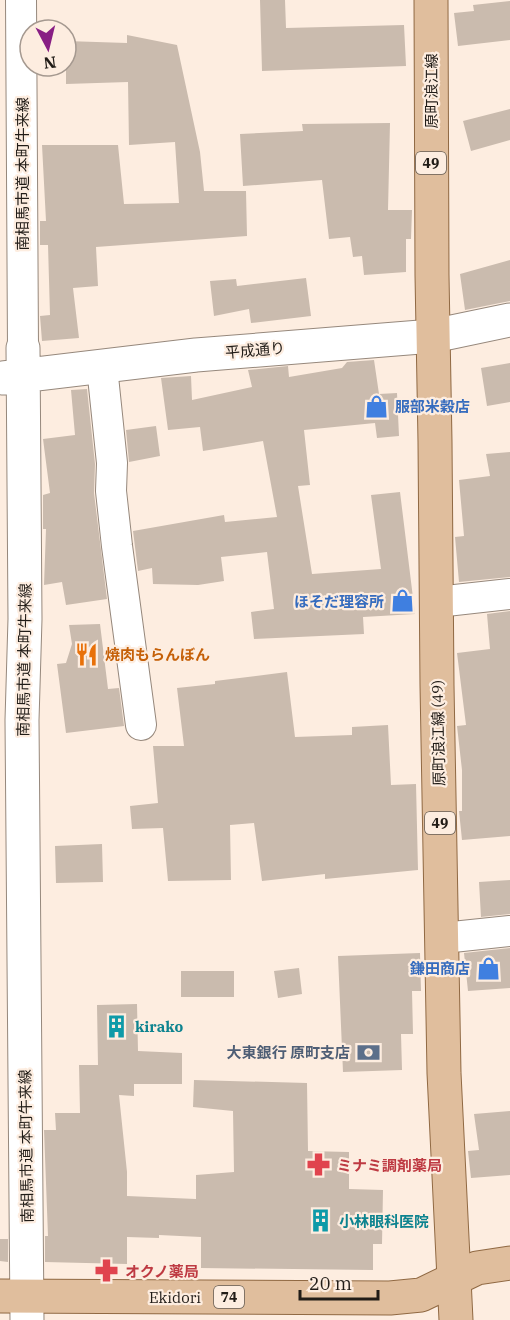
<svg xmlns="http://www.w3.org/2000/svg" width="510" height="1320" viewBox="0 0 510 1320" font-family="'IBM Plex Serif','Noto Sans JP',serif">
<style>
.building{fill:#cabbae}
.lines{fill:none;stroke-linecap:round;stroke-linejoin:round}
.minor-casing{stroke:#96887c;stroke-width:32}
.tertiary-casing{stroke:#96887c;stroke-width:35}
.primary-casing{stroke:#906943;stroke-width:35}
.minor{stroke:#fff;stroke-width:30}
.tertiary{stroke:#fff;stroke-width:33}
.primary{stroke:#e0be9d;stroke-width:33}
.labels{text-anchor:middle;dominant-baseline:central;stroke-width:4.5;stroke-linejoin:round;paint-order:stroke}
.shield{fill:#fdede0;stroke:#635b53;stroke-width:1.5}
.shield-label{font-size:14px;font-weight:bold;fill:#211c17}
.street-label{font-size:15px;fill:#211c17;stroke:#fdede0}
.shop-label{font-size:15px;font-weight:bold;fill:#366cbe;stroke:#fdede0;text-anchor:end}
.food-label{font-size:15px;font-weight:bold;fill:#c56008;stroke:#fdede0;text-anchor:start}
.culture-label{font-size:15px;font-weight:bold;fill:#0d838f;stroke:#fdede0;text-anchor:start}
.service-label{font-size:15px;font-weight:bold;fill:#4e5e75;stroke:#fdede0;text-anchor:end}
.health-label{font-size:15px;font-weight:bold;fill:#be3a42;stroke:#fdede0;text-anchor:start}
</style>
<rect width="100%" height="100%" fill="#fdede0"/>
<path class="building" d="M260 0H285L286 28 404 25 406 66 262 71Z
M510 1V40L458 46 454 13 474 11 473 5Z
M127 35 177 45 200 152 204 191H246L247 236 96 247 98 286 73 288 79 338 42 341 40 316 50 315 48 245H40V221H46L42 145H118L124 204 179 203 175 142 129 145 128 82 66 84V41L127 43Z
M510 109V140L471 151 463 121Z
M390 123 388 210H412L411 239H406V272L364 275 362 256 353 257 350 237 329 239 322 180 243 186 240 134 303 131 302 124Z
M510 260V301L465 310 460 274Z
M306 278 311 316 251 323 249 309 214 316 210 281 236 279 237 286Z
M374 360 379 394 397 393 399 436 377 438 375 423 304 430 310 485 298 486 312 574 381 569 371 495 400 492 415 614 363 617 364 634 254 639 251 612 274 609 267 552 221 557 224 581 198 585 153 584 152 568 138 571 133 531 224 515 225 522 277 517 263 441 203 451 200 427 168 430 161 378 191 376 192 400 252 387 248 370 288 366 289 377 342 368 347 362Z
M510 363V402L487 406 481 368Z
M87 389 95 464 94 493 107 599 66 605 62 582 44 585 46 529H43V495L50 493 43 439 75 435 71 390Z
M156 426 160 456 129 462 126 430Z
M510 452V577L459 582 455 537 464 536 459 480 490 476 486 454Z
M510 611V836L462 840 459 811H462V770L457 726 466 725 457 653 490 649 487 614Z
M100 624 108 689 119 688 124 726 66 733 57 664 66 663 72 644 69 625Z
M287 672 295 737 352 735V727L388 725 391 785 416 784 418 870 325 879V874L262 881 254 823 230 825 231 880 168 881 163 828 132 829 130 806 158 803 153 746H184L177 688 215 684V681Z
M102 844 103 882 56 883 55 846Z
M510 880V914L481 917 479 882Z
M510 948V988L468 991 464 953Z
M420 953 421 991H412L413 1034H401L402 1070 343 1072 338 956Z
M299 968 302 994 278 998 274 971Z
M181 971H234V997H181Z
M137 1004 138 1051 182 1053V1084H134V1096L119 1095 127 1172V1196L196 1199V1175L234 1172 233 1111 193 1107 194 1080 307 1083 308 1151 349 1152V1189L383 1190 382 1244H373V1270L201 1268V1237L159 1235V1238L127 1237V1264L45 1262V1236H48L44 1130H56L55 1113H80L79 1065H98L97 1005Z
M510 1111V1175L471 1178 468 1151 479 1150 474 1114Z
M0 1239H8V1262L0 1261Z"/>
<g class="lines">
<defs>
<path id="minor" d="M21 0 23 348
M102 367 112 463 111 491 117 546 141 725
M437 602 510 594
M443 938 510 931"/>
<path id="tertiary" d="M23 348 25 619 22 720 27 1320
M3 378 196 355 433 336 510 320"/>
<path id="primary" d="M431 0 432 275 435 442 437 685 444 1073 456 1320
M0 1296 390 1298 421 1295 477 1268 510 1263"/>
</defs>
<use href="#minor" class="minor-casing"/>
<use href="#tertiary" class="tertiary-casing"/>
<use href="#primary" class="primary-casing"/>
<use href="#minor" class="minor"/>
<use href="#tertiary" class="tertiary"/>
<use href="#primary" class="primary"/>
</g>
<defs>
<symbol id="shop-bare" viewBox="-9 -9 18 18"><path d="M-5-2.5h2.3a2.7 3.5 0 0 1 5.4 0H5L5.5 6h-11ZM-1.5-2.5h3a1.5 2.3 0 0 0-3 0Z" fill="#3f7fe0" stroke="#fdede0" stroke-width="2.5" paint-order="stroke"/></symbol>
<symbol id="restaurant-bare" viewBox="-9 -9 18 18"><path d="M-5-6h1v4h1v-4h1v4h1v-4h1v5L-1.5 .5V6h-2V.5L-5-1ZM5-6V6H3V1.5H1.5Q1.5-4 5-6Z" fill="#e8710a" stroke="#fdede0" stroke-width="2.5" paint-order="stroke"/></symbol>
<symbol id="building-bare" viewBox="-9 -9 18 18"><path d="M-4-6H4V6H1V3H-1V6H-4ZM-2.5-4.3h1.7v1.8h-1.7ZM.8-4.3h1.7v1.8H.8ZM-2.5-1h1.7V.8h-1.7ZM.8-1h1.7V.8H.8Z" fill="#0f9aa8" stroke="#fdede0" stroke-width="2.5" paint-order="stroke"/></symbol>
<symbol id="bank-bare" viewBox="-9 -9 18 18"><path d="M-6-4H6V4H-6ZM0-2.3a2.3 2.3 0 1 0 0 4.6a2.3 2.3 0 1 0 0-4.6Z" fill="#5c6f8a" stroke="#fdede0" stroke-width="2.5" paint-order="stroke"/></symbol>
<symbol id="pharmacy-bare" viewBox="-9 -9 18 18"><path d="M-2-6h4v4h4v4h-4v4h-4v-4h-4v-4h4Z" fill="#e0444e" stroke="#fdede0" stroke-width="2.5" paint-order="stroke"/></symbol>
</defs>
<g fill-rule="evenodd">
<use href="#shop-bare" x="360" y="390" width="33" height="33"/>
<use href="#shop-bare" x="386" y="584" width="33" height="33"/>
<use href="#restaurant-bare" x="70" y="638" width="33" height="33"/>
<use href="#shop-bare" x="472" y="952" width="33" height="33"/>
<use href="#building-bare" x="100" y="1010" width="33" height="33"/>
<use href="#bank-bare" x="352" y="1036" width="33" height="33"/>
<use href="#pharmacy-bare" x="302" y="1148" width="33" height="33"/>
<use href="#building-bare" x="304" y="1204" width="33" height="33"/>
<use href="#pharmacy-bare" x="90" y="1254" width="33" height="33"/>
</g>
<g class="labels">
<g class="shield">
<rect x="416" y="152" width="30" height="22" rx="4.5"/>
<rect x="425" y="812" width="30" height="22" rx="4.5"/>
<rect x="214" y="1286" width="30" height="22" rx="4.5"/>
</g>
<g class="shield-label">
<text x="431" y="163">49</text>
<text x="440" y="823">49</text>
<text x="229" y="1297">74</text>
</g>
<g class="street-label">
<text transform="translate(431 91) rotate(-90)">原町浪江線</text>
<text transform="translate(22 174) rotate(-90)">南相馬市道 本町牛来線</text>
<text transform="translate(255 350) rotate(-5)">平成通り</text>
<text transform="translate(24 660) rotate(-89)">南相馬市道 本町牛来線</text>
<text transform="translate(438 733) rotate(-91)">原町浪江線 (49)</text>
<text transform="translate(26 1146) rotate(-91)">南相馬市道 本町牛来線</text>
<text x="175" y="1297">Ekidori</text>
</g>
<g class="shop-label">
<text x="395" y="406" text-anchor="start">服部米穀店</text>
<text x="384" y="601">ほそだ理容所</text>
<text x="470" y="968">鎌田商店</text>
</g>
<g class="food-label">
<text x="105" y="654">焼肉もらんぼん</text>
</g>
<g class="culture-label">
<text x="135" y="1026">kirako</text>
<text x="339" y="1221">小林眼科医院</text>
</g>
<g class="service-label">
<text x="350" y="1052">大東銀行 原町支店</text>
</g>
<g class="health-label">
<text x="337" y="1165">ミナミ調剤薬局</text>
<text x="125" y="1271">オクノ薬局</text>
</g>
</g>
<g transform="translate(48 48) rotate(173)"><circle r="28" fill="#fdede0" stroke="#a59990" stroke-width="1.5"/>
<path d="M0-4.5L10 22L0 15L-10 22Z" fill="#881e84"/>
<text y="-9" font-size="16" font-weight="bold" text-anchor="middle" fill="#211c17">N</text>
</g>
<path d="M300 1290v9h78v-9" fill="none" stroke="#211c17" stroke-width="3"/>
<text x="309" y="1290" font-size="18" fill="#211c17" stroke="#fdede0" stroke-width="4.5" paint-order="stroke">20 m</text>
</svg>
